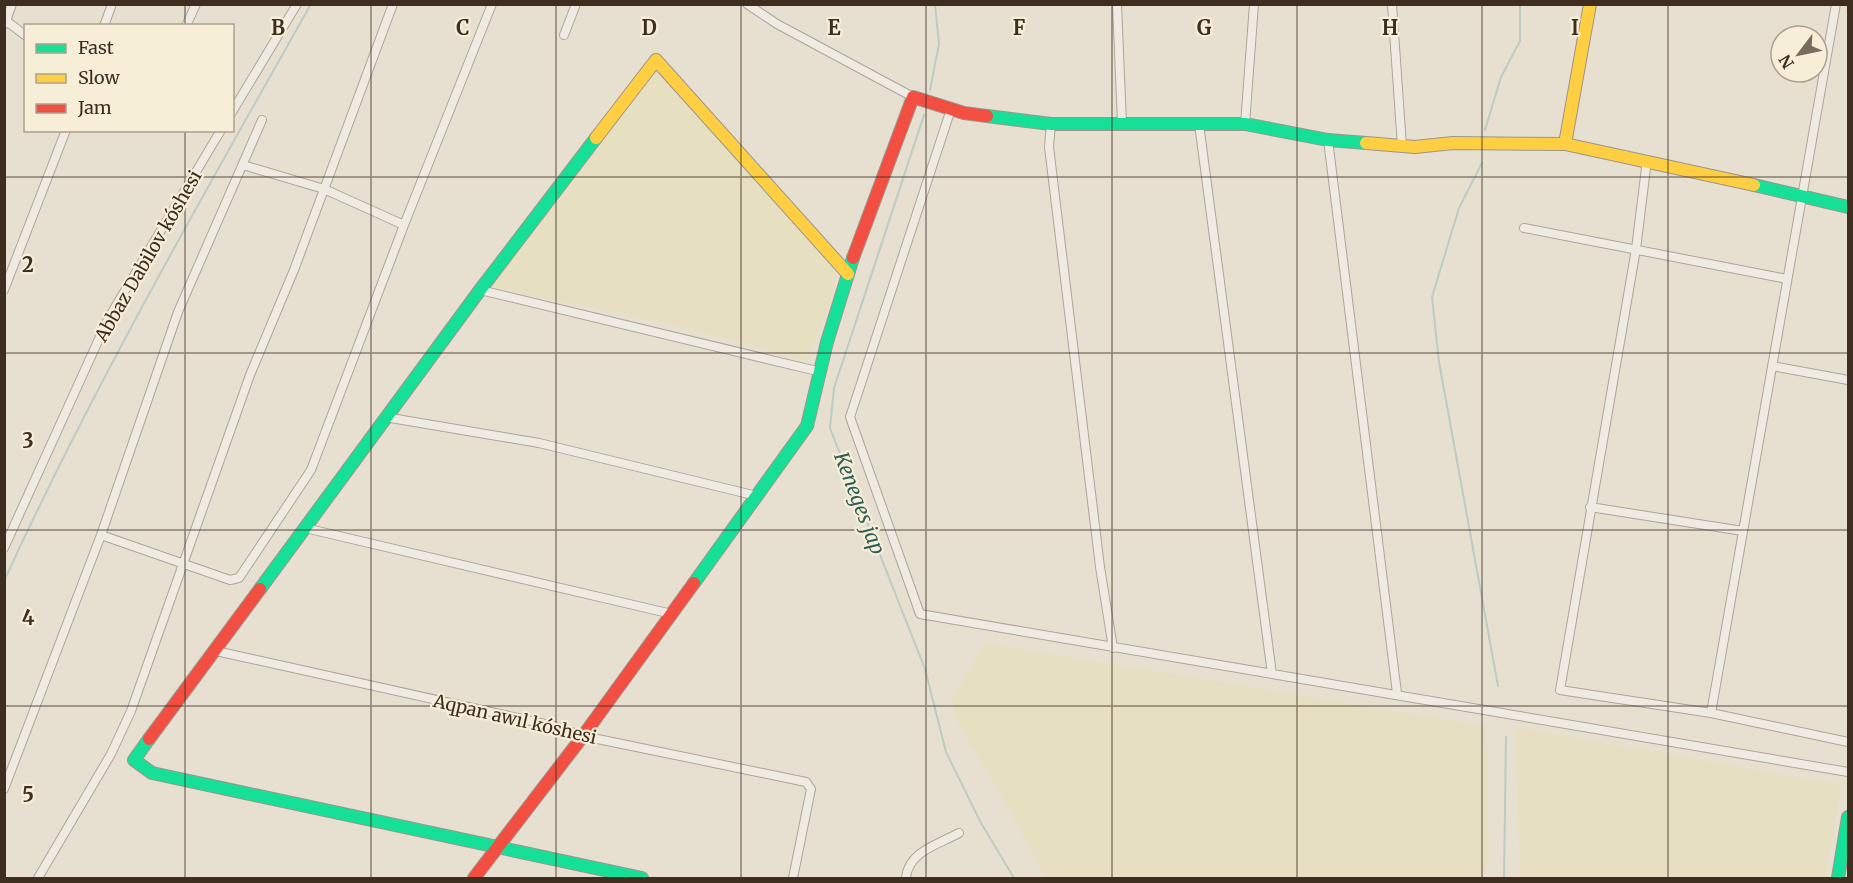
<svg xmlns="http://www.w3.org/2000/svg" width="1853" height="883" viewBox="0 0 1853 883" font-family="Merriweather,serif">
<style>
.farmland{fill:#e6dfc2}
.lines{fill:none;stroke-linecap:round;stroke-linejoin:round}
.stream{stroke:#bcccc2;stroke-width:2}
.street-casing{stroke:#ada599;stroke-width:10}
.fast-casing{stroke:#9c958a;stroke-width:14}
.slow-casing{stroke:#9c958a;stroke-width:14}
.jam-casing{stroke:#9c958a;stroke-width:14}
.street{stroke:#efebe3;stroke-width:8}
.fast{stroke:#16e098;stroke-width:12}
.slow{stroke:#ffcf43;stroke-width:12}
.jam{stroke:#f24e42;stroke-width:12}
.grid{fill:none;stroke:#3d2e20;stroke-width:1.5;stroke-opacity:0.55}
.labels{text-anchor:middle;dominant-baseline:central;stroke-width:4.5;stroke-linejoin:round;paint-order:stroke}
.street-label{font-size:18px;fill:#3d2e20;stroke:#f7eed8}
.water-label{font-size:20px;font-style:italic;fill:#2f5d5a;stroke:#f7eed8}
.grid-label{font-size:20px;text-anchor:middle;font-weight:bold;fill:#3d2e20;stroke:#f7eed8;stroke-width:4.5;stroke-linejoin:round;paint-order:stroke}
</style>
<rect width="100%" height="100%" fill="#e7e0d1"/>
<path class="farmland" d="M655 69 837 271 829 305 808 361 680 327 496 288 490 283Z
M984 643 1486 726 1489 854 1483 878H1045L1001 795 958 724 952 701Z
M1515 727 1842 785 1825 878H1520Z"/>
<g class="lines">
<path class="stream" d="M930 90 939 44 935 4
M924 115 834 388 830 428 925 669 946 752 981 823 1014 878
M1485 130 1501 77 1520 41V4
M1482 163 1459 208 1432 297 1439 362 1498 686
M4 581C95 383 204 194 311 4
M1504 878 1506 737"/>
<defs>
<path id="street" d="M747 4 777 24 913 97
M1117 4 1122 124
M1392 4 1402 146
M4 19 26 36
M5 24 12 4
M104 26 112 4
M186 26 196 4
M564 35 576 4
M951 109 850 417 920 614 1848 772
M232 112 297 4
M1051 124 1049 147 1100 567 1113 648
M1199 124 1272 674
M1245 124 1254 4
M1328 140 1397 693
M1647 160 1636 249 1560 690 1711 713 1848 742
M243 165 324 189 404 225
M1524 228 1787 279
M4 290 66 130
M480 290 817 371
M1772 366 1848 380
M385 417 539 443 757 496
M1590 507 1743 531
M305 528 672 614
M101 535 230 580 239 578 311 470 404 225 492 4
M4 548 108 319 221 130
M216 651 554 726 583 736 806 782 811 789 793 878
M1711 713 1836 4
M4 789 101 535 178 312 262 120
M38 878 111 754 131 711 250 375 294 270 393 4
M906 878C908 852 937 845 959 833"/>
<path id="fast" d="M987 116 1051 124H1245L1328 140 1366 143
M1754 185 1848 207
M694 583 807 426 827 342 853 258
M260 589 480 290 596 138
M149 739 134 760 152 773 642 878
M1838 878 1848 817"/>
<path id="slow" d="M596 138 656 60 848 274
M1366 143 1415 147 1453 143 1565 144 1754 185
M1565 144 1590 4"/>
<path id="jam" d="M853 258 913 97 964 113 987 116
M149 739 260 589
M474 878 583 736 694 583"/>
</defs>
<use href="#street" class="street-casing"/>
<use href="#fast" class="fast-casing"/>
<use href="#slow" class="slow-casing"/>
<use href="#jam" class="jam-casing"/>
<use href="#street" class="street"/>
<use href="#fast" class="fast"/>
<use href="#slow" class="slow"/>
<use href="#jam" class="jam"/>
</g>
<path class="grid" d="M185 4V26M371 4V878M556 4V878M741 4V878M926 4V878M1112 4V878M1297 4V878M1482 4V878M1668 4V878M185 130V878M4 177H1848M4 353H1848M4 530H1848M4 706H1848"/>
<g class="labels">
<g class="street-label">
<text transform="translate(148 256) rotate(-60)">Abbaz Dabilov kóshesi</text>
<text transform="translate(515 719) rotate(13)">Aqpan awıl kóshesi</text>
</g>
<g class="water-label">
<text transform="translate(860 503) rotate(69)">Keneges jap</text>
</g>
</g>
<g class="grid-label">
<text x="278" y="35">B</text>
<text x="463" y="35">C</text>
<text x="649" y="35">D</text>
<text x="834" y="35">E</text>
<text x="1019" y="35">F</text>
<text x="1204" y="35">G</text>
<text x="1390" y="35">H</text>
<text x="1575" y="35">I</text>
<text x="28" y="272">2</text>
<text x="28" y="448">3</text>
<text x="28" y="625">4</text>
<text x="28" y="802">5</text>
</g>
<rect width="1853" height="883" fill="none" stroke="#3d2e20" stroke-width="12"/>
<rect x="24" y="24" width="210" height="108" fill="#f7eed8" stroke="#ada18e" stroke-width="1.5"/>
<rect x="36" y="44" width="30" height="9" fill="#16e098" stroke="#ada18e" stroke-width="1.5"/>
<text x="78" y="54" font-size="18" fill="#3d2e20">Fast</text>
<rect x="36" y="74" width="30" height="9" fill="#ffcf43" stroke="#ada18e" stroke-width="1.5"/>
<text x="78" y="84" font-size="18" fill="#3d2e20">Slow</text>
<rect x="36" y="104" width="30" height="9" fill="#f24e42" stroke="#ada18e" stroke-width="1.5"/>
<text x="78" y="114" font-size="18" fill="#3d2e20">Jam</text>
<g transform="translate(1799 54) rotate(238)"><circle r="28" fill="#f7eed8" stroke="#ada18e" stroke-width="1.5"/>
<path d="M0-4.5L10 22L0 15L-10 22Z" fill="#786c5e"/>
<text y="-9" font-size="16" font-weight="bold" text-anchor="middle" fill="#3d2e20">N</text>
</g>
</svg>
